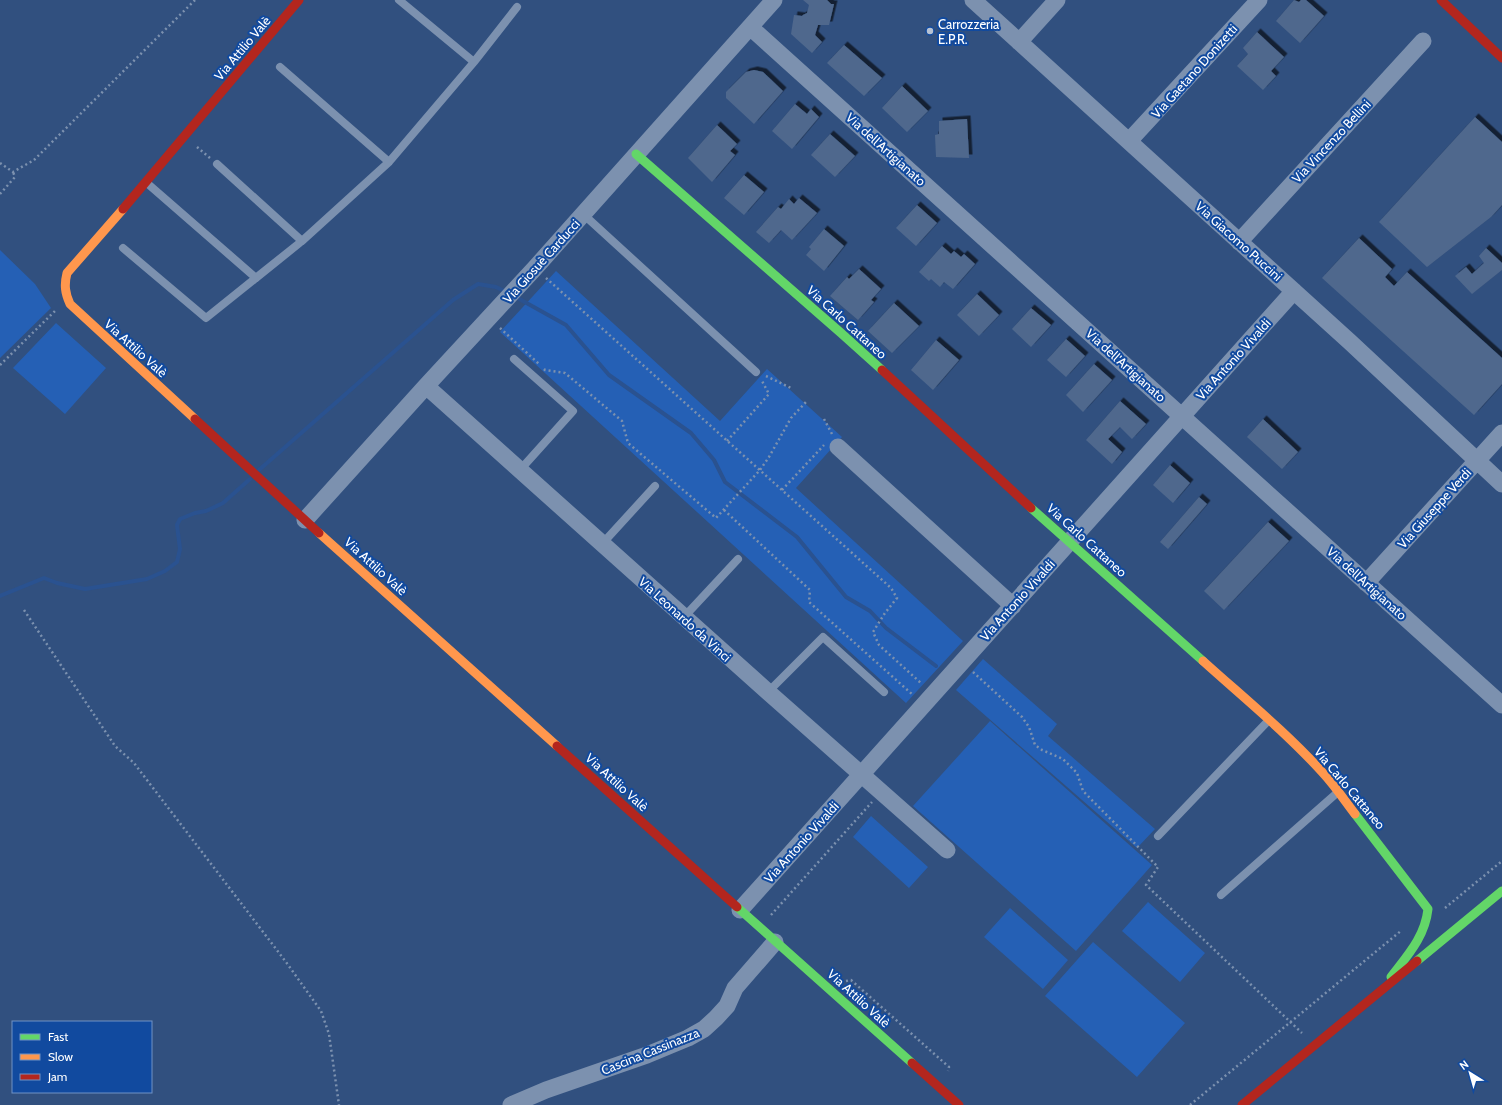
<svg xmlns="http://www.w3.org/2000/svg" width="1502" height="1105" viewBox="0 0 1502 1105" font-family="Cabin,sans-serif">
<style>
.green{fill:#2560b5}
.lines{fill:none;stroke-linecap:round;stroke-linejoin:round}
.stream{stroke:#2a5290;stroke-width:4}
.building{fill:#4f688d;filter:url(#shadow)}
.path{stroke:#7c91af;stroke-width:2.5;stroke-dasharray:2 3;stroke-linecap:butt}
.lane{stroke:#7c91af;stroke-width:8}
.street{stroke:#7c91af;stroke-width:17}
.fast{stroke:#63d668;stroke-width:9}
.slow{stroke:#ff974d;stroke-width:9}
.jam{stroke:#b3261e;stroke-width:9}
.poi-dot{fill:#b7c2d2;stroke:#114a9f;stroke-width:1.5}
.labels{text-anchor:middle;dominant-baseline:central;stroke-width:4;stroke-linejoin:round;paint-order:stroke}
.poi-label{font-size:13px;fill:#fff;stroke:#114a9f;text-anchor:start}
.street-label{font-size:13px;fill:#fff;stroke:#114a9f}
</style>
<defs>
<filter id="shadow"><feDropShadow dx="3.5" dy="-3.5" stdDeviation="0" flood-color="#0009"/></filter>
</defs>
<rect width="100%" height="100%" fill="#31507f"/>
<path class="green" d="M0 250 35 284 51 308 0 358Z
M556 271 720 421 767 369 842 437 796 488 963 641 906 703 500 332Z
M56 323 106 368 65 414 13 368Z
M983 659 1057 724 1048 736 1155 829 1137 848 956 690Z
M990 721 1152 865 1076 951 913 806Z
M871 816 928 867 909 888 853 837Z
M1148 902 1205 953 1180 982 1122 931Z
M1010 908 1068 960 1043 989 984 937Z
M1093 942 1185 1023 1137 1077 1045 996Z"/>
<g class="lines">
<path class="stream" d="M514 296 566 325 609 375 691 433 714 460 725 482 797 537 846 597 870 611 886 628 936 666
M259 470 453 300 478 284 496 287 508 293
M0 596 44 578 57 583 85 589 147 579 165 571 177 562 180 549 177 525 180 519 195 513 206 511 223 503 250 479"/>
</g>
<path class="building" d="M803 0H827L831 4H834L829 25H818L815 35 822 42 812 53 791 34 794 15 802 16 803 15 807 13 809 5Z
M1294 0 1299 2 1301 0H1306L1324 16 1300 43 1276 21Z
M1257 32 1284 57 1271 71 1276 76 1263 90 1237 66 1248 54 1243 48Z
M844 45 882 78 864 96 827 63Z
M754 70 763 72 783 91 754 124 726 98V92L746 72Z
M902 86 928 111 907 132 882 108Z
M795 104 807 114 811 109 819 117 792 149 772 131Z
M1475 117 1502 142V205L1491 217 1427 267 1379 222Z
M967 119 969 158 936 157 935 135 939 134V121Z
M717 125 737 144 730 151 735 155 712 182 688 158Z
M830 134 855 156 835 177 811 155Z
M744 175 764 192 744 215 724 198Z
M799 198 817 213 792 240 781 230 769 243 756 232 778 207 781 209 789 199 794 204Z
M917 205 937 223 916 246 896 228Z
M824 229 844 246 824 271 806 255 811 249 809 247Z
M1359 238 1392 269 1385 277 1394 286 1407 272 1502 358V384L1474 415 1322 278Z
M942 246 951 254 954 251 961 257 964 254 975 264 953 289 944 282 940 287 931 279 929 281 919 272Z
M1486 248 1502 263V270L1472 294 1455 276 1466 267 1472 274 1484 263 1479 256Z
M859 269 881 289 871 300 874 302 858 320 830 296 847 277 849 279Z
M977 294 999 315 979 336 957 315Z
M894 303 919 326 892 353 868 331Z
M1031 308 1051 325 1031 347 1012 329Z
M1066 339 1085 356 1066 377 1047 360Z
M936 340 959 360 933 390 911 370Z
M1094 364 1112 380 1083 412 1066 395Z
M1120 401 1146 424 1132 439 1120 427 1108 439 1122 452 1112 464 1086 440Z
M1263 419 1298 452 1282 469 1247 437Z
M1170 465 1190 483 1173 503 1153 485Z
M1199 497 1207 504 1168 549 1160 542Z
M1268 522 1289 541 1224 610 1204 591Z"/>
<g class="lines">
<path class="path" d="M197 147 210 158
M0 163 13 172 34 160 195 0
M0 194 15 177 13 172
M546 278 891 588 897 598 885 613 873 632 879 645 922 684
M500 328 539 364
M0 365 55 311
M544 369 545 370 565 373 622 421 628 443 716 518 760 470 769 457 791 418 806 402
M766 376 791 388
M824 419 832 434
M727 441 769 394 762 381
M782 490 824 445
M724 510 810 590 809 602 913 695
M24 610 115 746 134 763 286 962 321 1011 329 1034 339 1105
M973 672 1022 717 1029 727 1035 745 1042 750 1063 759 1077 773 1083 791 1158 867 1146 885 1302 1033
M1445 908 1502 861
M771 915 872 802
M846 981 851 980 949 1067 948 1071
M1190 1105 1402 930"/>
<path class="lane" d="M399 0 474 62
M280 67 389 162
M217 164 302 241
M148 184 256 278
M583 214 756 372
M123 248 206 318 302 241 389 162 474 62 517 7
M514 359 573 411 520 470
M602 544 655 486
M684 617 738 559
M768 692 823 637 884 692
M1158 836 1268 721
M1221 895 1338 792"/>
<path class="street" d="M973 0 1350 342 1502 484
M750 27 1502 705
M1019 42 1057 0
M1129 141 1259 0
M1239 242 1423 41
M426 386 768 692 947 850
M838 447 1013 606
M305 520 426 386 535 268 774 0
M1366 583 1502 433
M740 910 1294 291
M511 1105 546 1090 647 1055 688 1038 704 1029 716 1018 727 1006 735 988 775 942"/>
<path class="fast" d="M636 154 841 333 882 370
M1031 508 1203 661
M1355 814 1428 909C1425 937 1407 956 1391 977
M737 907 912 1063
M1417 961 1502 891"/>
<path class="slow" d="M123 209 67 273C64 285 65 293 70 304L195 419
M319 533 557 746
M1203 661C1244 698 1287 733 1323 773 1335 786 1345 801 1355 814"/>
<path class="jam" d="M1441 0 1502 58
M123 209 299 0
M882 370 1031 508
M195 419 319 533
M557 746 737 907
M912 1063 959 1105
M1242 1105 1417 961"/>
</g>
<circle class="poi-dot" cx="930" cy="31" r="4"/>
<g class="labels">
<g class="poi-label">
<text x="938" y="24">Carrozzeria<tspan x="938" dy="15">E.P.R.</tspan></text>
</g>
<g class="street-label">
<text transform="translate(242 48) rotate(-50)">Via Attilio Valè</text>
<text transform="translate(1194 71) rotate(-48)">Via Gaetano Donizetti</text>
<text transform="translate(1331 141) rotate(-47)">Via Vincenzo Bellini</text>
<text transform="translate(886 149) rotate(42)">Via dell'Artigianato</text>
<text transform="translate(1239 241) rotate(42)">Via Giacomo Puccini</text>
<text transform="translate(541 261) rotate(-48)">Via Giosuè Carducci</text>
<text transform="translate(847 322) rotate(42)">Via Carlo Cattaneo</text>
<text transform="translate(136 348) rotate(42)">Via Attilio Valè</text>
<text transform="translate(1233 359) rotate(-48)">Via Antonio Vivaldi</text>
<text transform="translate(1126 365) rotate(42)">Via dell'Artigianato</text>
<text transform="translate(1434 508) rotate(-48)">Via Giuseppe Verdi</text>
<text transform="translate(1087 540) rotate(42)">Via Carlo Cattaneo</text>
<text transform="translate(376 566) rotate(42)">Via Attilio Valè</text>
<text transform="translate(1367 583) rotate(42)">Via dell'Artigianato</text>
<text transform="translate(1017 600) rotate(-48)">Via Antonio Vivaldi</text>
<text transform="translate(685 619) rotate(42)">Via Leonardo da Vinci</text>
<text transform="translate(617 782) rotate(42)">Via Attilio Valè</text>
<text transform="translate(1350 788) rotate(50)">Via Carlo Cattaneo</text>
<text transform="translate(801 842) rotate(-48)">Via Antonio Vivaldi</text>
<text transform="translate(859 998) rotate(42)">Via Attilio Valè</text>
<text transform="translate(650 1051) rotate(-22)">Cascina Cassinazza</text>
</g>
</g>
<rect x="12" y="1021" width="140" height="72" fill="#114a9f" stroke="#7092c5"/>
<rect x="20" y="1034" width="20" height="6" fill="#63d668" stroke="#7092c5"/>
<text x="48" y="1041" font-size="12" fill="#ffffff">Fast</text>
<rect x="20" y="1054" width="20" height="6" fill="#ff974d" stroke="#7092c5"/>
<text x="48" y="1061" font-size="12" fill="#ffffff">Slow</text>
<rect x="20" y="1074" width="20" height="6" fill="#b3261e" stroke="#7092c5"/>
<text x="48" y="1081" font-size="12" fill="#ffffff">Jam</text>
<g transform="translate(1470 1073) rotate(323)" stroke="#114a9f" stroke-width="3" paint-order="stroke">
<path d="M0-3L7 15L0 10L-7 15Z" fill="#ffffff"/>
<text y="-6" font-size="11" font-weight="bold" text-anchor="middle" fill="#ffffff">N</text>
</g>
</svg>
